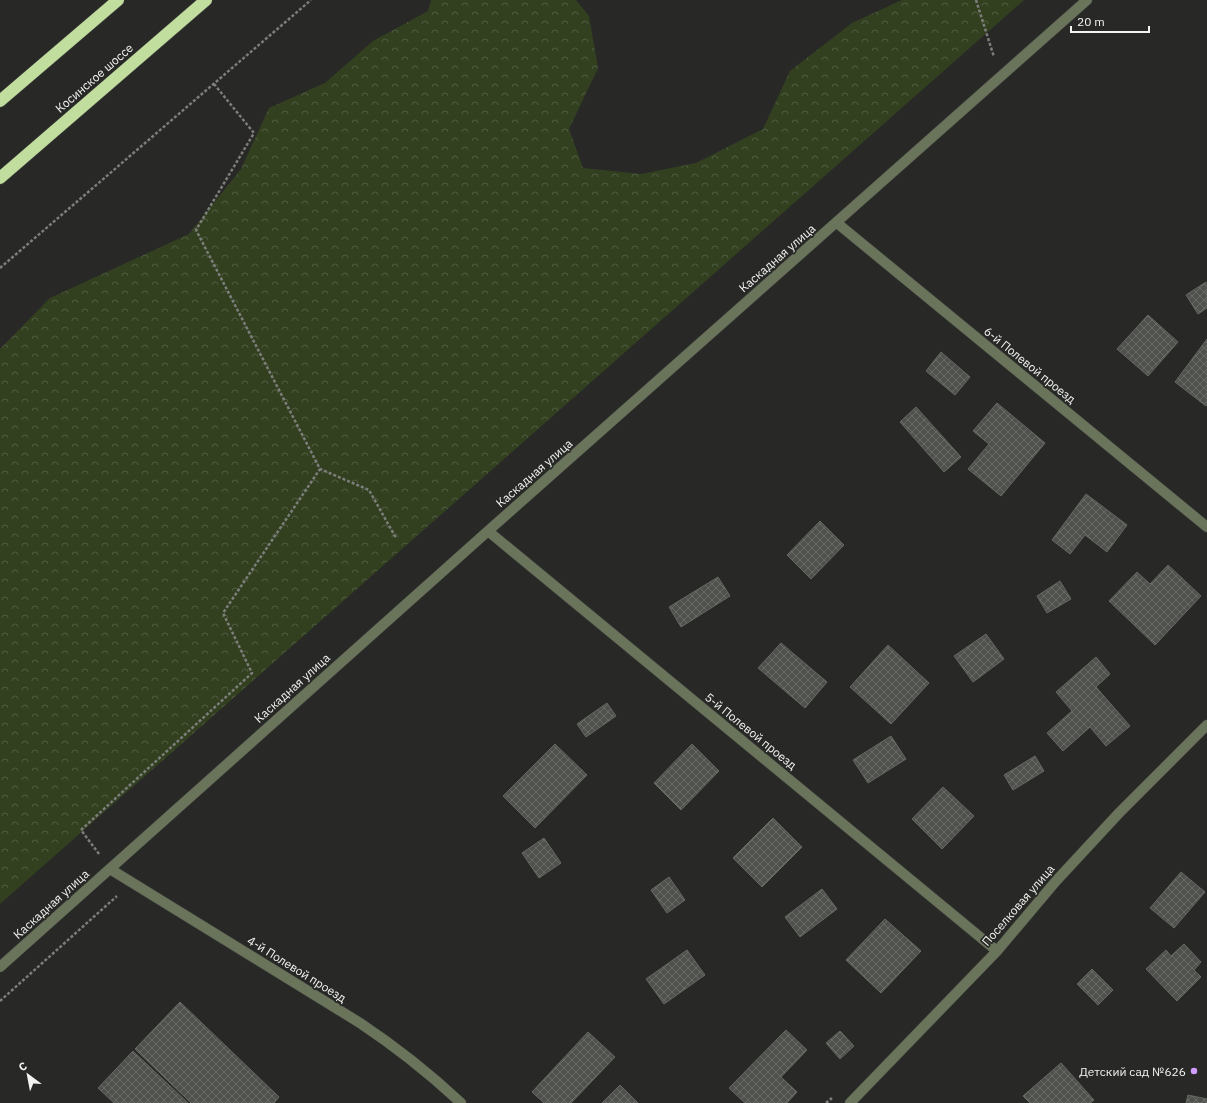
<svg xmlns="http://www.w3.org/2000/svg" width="1207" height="1103" viewBox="0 0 1207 1103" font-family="'IBM Plex Sans',sans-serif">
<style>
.forest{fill:url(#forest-crowns)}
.building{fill:url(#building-cross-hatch);stroke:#666864}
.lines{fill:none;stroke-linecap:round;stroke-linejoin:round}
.minor-casing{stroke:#444542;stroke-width:11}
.highway-casing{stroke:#444542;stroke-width:13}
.path{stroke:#7d7e7b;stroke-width:2.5;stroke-dasharray:3 2;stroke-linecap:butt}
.minor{stroke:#69745b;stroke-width:10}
.highway{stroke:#c2de9f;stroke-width:12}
.poi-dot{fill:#d19dfe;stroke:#282926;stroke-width:1.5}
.labels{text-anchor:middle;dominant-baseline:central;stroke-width:3.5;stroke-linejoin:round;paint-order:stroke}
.street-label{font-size:12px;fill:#f2f4f1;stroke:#282926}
.poi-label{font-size:12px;fill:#f2f4f1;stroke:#282926;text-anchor:end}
</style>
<defs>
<pattern id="forest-crowns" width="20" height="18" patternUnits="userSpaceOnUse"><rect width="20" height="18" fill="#324020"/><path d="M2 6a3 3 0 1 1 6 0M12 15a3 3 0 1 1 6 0" fill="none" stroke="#505c41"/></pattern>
<pattern id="building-cross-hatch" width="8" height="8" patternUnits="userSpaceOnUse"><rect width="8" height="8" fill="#4f514d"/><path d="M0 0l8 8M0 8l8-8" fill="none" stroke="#696b67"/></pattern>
</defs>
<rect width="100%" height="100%" fill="#282926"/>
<path class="forest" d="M431 0H576L589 16 598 68 569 129 583 168 641 174 696 163 763 129 790 71 852 23 902 0H1024L0 904V349L50 298 189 234 241 169 269 108 325 83 373 41 428 11Z"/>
<path class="building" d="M1206 282 1207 308 1198 314 1186 295Z
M1148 315 1178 342 1148 376 1117 349Z
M1207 339V404L1206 406 1175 382Z
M941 352 970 377 955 395 926 371Z
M997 403 1045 443 1001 496 968 469 989 444 973 431Z
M916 407 961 457 944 472 900 422Z
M1086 494 1127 525 1107 552 1085 535 1070 554 1052 540Z
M820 521 844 545 811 579 787 555Z
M1168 565 1201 596 1155 645 1109 601 1137 572 1150 584Z
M718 577 730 596 681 627 669 607Z
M1060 581 1071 599 1047 613 1037 596Z
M986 634 1004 659 973 682 954 656Z
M781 643 827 682 805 708 758 668Z
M888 645 929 683 891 724 850 687Z
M1096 657 1110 674 1096 687 1130 726 1106 746 1090 727 1063 751 1047 733 1072 711 1056 692Z
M607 703 616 716 586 737 577 724Z
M891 736 906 759 868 783 853 760Z
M555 744 587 775 535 828 503 796Z
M692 744 719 771 681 810 654 783Z
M1035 756 1044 771 1013 790 1004 775Z
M943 787 974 816 942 849 912 819Z
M773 818 802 847 762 887 733 858Z
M544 838 561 863 539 878 522 853Z
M1181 872 1205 892 1174 928 1150 908Z
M669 877 685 900 667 913 651 890Z
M822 889 837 909 800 937 785 917Z
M885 919 921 951 881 993 846 960Z
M1184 944 1201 962 1194 970 1201 977 1177 1001 1146 969 1166 950 1171 956Z
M687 950 705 975 664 1004 646 979Z
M1092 969 1113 990 1098 1005 1077 984Z
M180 1002 279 1097 274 1103H191L135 1049Z
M786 1030 807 1050 781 1077 797 1092 787 1103H745L729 1088Z
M840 1031 854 1046 840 1059 826 1043Z
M588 1032 615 1057 571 1103H544L532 1092Z
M133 1051 188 1103H114L98 1088Z
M1061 1063 1094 1100 1090 1103H1030L1023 1096Z
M620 1085 638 1103H602Z
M1188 1095 1207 1099V1103H1186Z"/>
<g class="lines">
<defs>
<path id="minor" d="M837 223 1207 527
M488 531 997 951
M110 869 360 1023C396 1047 429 1073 461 1103
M0 967 488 531 1087 0
M850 1103 997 951 1056 881 1119 813 1207 725"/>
<path id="highway" d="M0 101 118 0
M0 178 206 0"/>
</defs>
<use href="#minor" class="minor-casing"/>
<use href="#highway" class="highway-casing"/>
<path class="path" d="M976 0 994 57
M214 84 254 133 196 230 320 469 369 490 396 538
M0 268 311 0
M99 854 81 830 252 673 223 613 320 469
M0 1001 117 896
M826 1103 832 1098"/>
<use href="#minor" class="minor"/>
<use href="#highway" class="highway"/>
</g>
<circle class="poi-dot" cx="1194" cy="1071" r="4"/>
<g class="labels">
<g class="street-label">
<text transform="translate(94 78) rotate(-41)">Косинское шоссе</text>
<text transform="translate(777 258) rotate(-41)">Каскадная улица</text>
<text transform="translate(1030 365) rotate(39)">6-й Полевой проезд</text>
<text transform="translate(534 473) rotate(-41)">Каскадная улица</text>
<text transform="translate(292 688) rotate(-42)">Каскадная улица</text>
<text transform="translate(751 731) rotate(39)">5-й Полевой проезд</text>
<text transform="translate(51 904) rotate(-42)">Каскадная улица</text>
<text transform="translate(1018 905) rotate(-49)">Поселковая улица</text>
<text transform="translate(297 969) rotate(32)">4-й Полевой проезд</text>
</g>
<g class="poi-label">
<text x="1186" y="1071">Детский сад №626</text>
</g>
</g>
<g transform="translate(28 1075) rotate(328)" stroke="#282926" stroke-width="3" paint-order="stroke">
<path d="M0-3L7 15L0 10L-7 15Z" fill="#f2f4f1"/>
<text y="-6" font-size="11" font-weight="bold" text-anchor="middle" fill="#f2f4f1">С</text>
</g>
<path d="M1071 26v6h78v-6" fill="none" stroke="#f2f4f1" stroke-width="2"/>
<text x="1077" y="26" font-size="12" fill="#f2f4f1" stroke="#282926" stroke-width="3" paint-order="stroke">20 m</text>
</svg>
